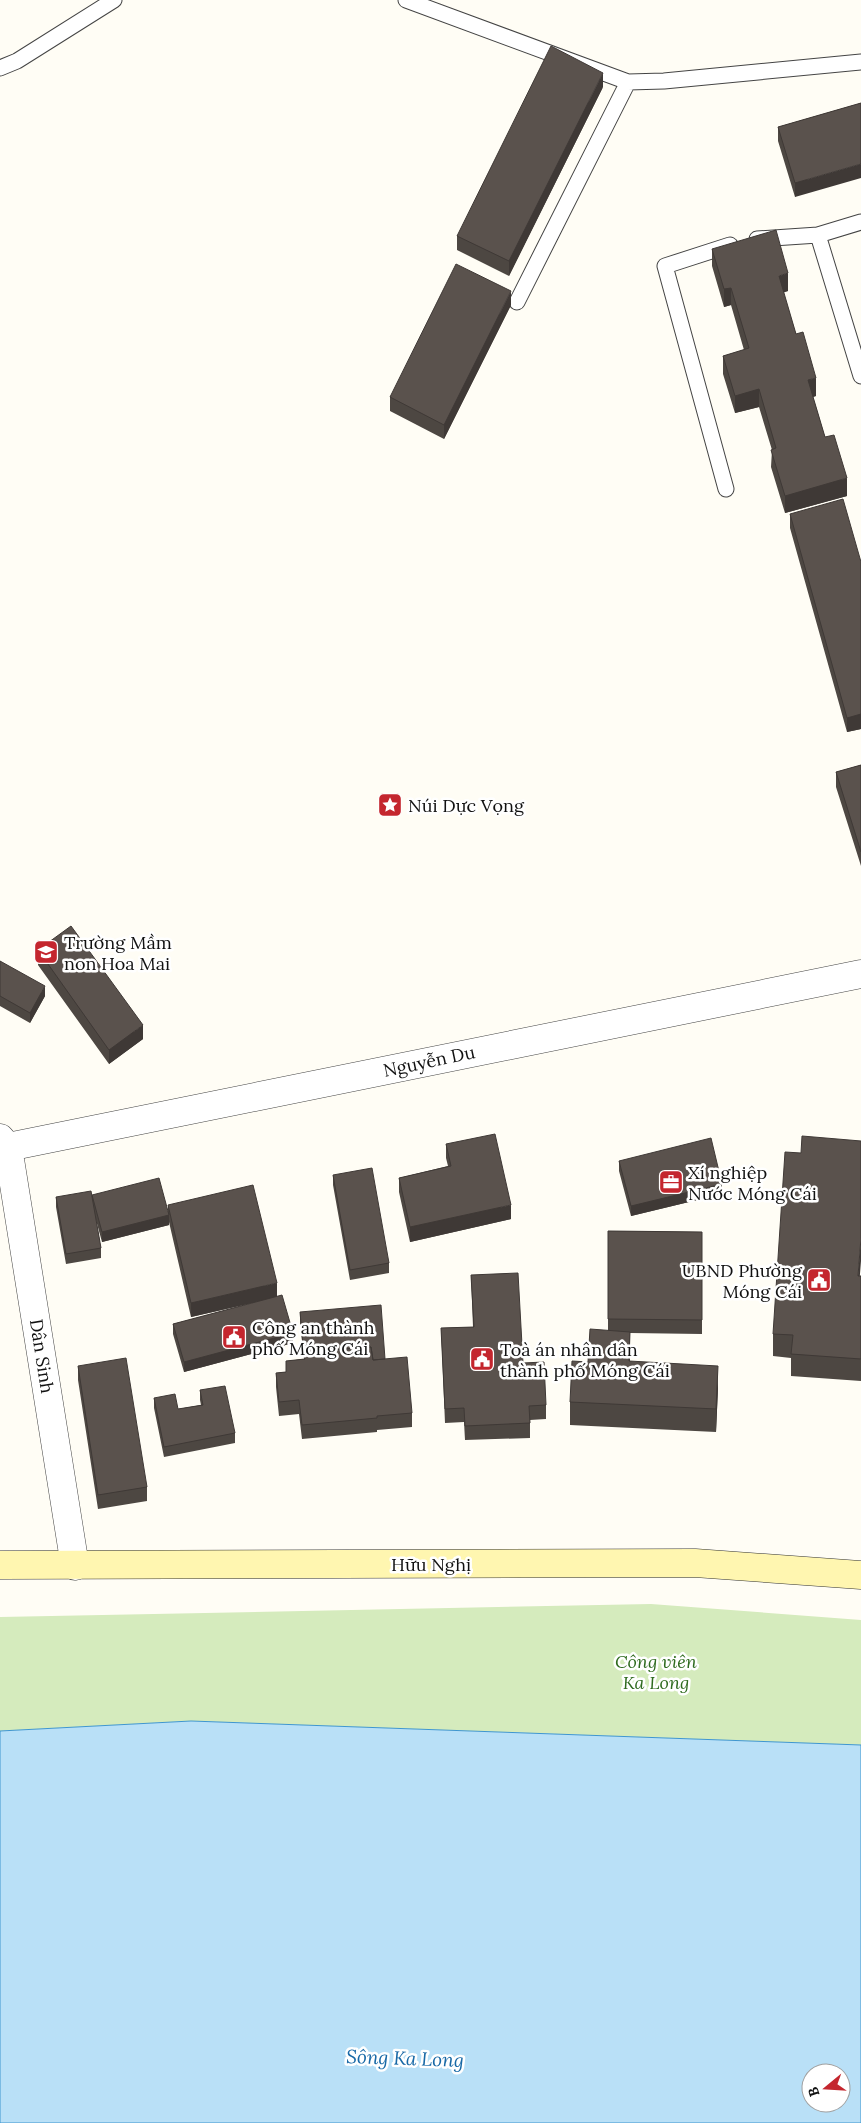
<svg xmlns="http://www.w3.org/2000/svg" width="861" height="2123" viewBox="0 0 861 2123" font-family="Lora,serif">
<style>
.green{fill:#d5ebbd}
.water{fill:#b9e0f7;stroke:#3f96cf;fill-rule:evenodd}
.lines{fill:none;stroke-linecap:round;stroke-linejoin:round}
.lane-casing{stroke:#444;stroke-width:17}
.street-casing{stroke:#444;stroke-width:29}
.secondary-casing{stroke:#333;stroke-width:29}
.lane{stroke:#fff;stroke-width:15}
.street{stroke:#fff;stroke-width:28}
.secondary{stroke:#fff6b0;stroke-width:28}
.wall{fill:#4d4742}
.shaded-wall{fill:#3f3936}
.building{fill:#5a524d;stroke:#3f3936}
.labels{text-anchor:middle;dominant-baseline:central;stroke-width:5;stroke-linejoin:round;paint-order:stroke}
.poi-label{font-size:18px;fill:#111;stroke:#fff;text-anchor:start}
.street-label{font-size:18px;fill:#111;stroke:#fff}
.park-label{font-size:18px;font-style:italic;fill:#2f6b1f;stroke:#fff}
.water-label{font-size:19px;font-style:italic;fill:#1768a6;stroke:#fff}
</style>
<rect width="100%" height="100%" fill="#fffdf5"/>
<path class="green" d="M651 1604 861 1620V1745L191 1721 0 1731V1617Z"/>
<path class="water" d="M191 1721 861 1745V2123H0V1731ZM811 2073H841V2103H811Z"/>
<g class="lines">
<defs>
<path id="lane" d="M406 0 628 82 664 81 861 62
M0 68 17 61 114 0
M861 222 818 235 861 376
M757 239 818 235
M517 302 628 82
M726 489 665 266 730 245"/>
<path id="street" d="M0 1138 8 1147 861 974
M8 1147 75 1566"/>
<path id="secondary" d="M0 1565 695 1563 861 1575"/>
</defs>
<use href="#lane" class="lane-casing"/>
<use href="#street" class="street-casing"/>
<use href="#secondary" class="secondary-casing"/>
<use href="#lane" class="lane"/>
<use href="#street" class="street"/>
<use href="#secondary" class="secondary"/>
</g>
<path class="wall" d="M603 87 509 276 457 250V236Z
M861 103 795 197 778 141V127Z
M712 249 788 291 783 292 796 334 816 396 813 397 825 437 847 496 785 513 771 467 772 450 759 407 735 413 723 374V356L744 350 731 305 724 307 712 266Z
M511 305 444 439 390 411V397Z
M790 514 861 562V729L847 732 790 528Z
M861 765V866L836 787V772Z
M38 950 143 1039 109 1064 38 965Z
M0 961 45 996 30 1023 0 1006Z
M446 1144 511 1219 410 1242 399 1192V1178L448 1166 446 1158Z
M619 1161 722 1194 631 1216 619 1171Z
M333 1175 389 1263V1273L350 1280 333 1185Z
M92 1195 168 1212V1205L277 1296 293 1343 184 1372 173 1334V1324L261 1301 191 1317 169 1222V1225L102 1242 96 1220 101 1248V1258L66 1264 56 1207V1197L92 1199Z
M608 1231 702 1232V1334L630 1333V1361L718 1388 716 1432 570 1425V1402L588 1362 608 1330Z
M471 1275 523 1363 546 1405V1419L530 1420V1438L465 1440 464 1422 445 1423 441 1328 473 1327Z
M860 1276H861V1381L791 1376V1358L773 1356V1334Z
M300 1312 385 1359 412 1413V1427L377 1430V1432L302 1439 299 1414 279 1416 276 1387V1373L286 1372V1361L304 1359 300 1322Z
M78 1366 147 1487V1501L98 1509 78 1380Z
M200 1390 235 1433V1443L164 1457 154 1408V1398L178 1409 201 1405 200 1400Z"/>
<path class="shaded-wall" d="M603 73V87L509 276V261Z
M861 164V178L795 197V183Z
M788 273V291L779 294V276Z
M731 288V305L724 307V289Z
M511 291V305L444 439V425Z
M816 378V396L808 398V380Z
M759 389V407L735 413V396Z
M847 478V496L785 513V496Z
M861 714V729L847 732V718Z
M45 986V996L30 1023V1013Z
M143 1025V1039L109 1064V1050Z
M722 1184V1194L631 1216V1206Z
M511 1205V1219L410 1242V1227Z
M169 1215V1225L102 1242V1232Z
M861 1238V1261L858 1299V1276Z
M277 1283V1297L191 1317V1303Z
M630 1332V1354L629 1384V1361Z
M293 1333V1343L184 1372V1362Z
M718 1366V1388L716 1432V1409Z"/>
<path class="building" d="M551 46 603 73 509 261 457 236Z
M861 103V164L795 183 778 127Z
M776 230 788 273 779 276 796 334 803 332 816 378 808 380 825 437 834 435 847 478 785 496 771 450 776 448 759 389 735 396 723 356 749 348 731 288 724 289 712 249Z
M456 264 511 291 444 425 390 397Z
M843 499 861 562V714L847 718 790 514Z
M861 765V852L836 772Z
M71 926 143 1025 109 1050 38 950Z
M0 961 45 986 30 1013 0 996Z
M495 1134 511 1205 410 1227 399 1178 451 1166 446 1144Z
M802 1136 861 1141V1238L858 1276H861V1359L791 1354 793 1335 773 1334 785 1152 801 1153Z
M711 1138 722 1184 631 1206 619 1161Z
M372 1168 389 1263 350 1270 333 1175Z
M159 1178 169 1215 102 1232 92 1195Z
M253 1185 277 1283 191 1303 168 1205Z
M91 1191 101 1248 66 1254 56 1197Z
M608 1231 702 1232V1320L608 1319Z
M518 1273 523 1363 544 1362 546 1405 529 1406 530 1423 465 1426 464 1408 445 1409 441 1328 474 1327 471 1275Z
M282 1295 293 1333 184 1362 173 1324Z
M381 1305 385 1359 373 1360 371 1347 304 1352V1357L300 1312Z
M590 1329 630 1332 629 1361 718 1366 716 1409 570 1402 572 1361 588 1362Z
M371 1347 373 1360 407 1357 412 1413 377 1416V1418L302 1425 299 1400 279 1402 276 1373 286 1372V1361L305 1359 304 1352Z
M126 1358 147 1487 98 1495 78 1366Z
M225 1386 235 1433 164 1447 154 1398 175 1394 178 1409 203 1405 200 1390Z"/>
<defs>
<symbol id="sight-square" viewBox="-11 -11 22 22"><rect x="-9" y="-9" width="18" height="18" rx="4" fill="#c4262e" stroke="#fff"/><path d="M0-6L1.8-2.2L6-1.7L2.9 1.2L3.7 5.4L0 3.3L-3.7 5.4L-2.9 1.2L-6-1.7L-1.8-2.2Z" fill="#fff"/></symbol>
<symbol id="school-square" viewBox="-11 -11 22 22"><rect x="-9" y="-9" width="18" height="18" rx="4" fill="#c4262e" stroke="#fff"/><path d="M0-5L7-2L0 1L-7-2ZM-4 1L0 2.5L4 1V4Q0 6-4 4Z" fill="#fff"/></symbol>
<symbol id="office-square" viewBox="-11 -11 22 22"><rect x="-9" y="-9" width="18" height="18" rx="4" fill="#c4262e" stroke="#fff"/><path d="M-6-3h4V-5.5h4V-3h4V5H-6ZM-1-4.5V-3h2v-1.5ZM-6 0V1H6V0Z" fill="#fff"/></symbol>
<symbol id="civic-square" viewBox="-11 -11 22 22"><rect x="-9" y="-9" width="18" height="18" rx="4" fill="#c4262e" stroke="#fff"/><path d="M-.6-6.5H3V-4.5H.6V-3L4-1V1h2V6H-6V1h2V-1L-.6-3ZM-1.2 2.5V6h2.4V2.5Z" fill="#fff"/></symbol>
</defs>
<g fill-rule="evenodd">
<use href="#sight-square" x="376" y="791" width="28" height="28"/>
<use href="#school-square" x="32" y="938" width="28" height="28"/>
<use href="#office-square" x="657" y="1168" width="28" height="28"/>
<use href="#civic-square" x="805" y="1266" width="28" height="28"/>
<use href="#civic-square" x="220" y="1323" width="28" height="28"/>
<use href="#civic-square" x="468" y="1345" width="28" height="28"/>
</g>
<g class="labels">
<g class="poi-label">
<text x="408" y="805">Núi Dực Vọng</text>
<text x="64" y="942">Trường Mầm<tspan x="64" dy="21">non Hoa Mai</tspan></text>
<text x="688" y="1172">Xí nghiệp<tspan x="688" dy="21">Nước Móng Cái</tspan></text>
<text x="802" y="1270" text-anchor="end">UBND Phường<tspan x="802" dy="21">Móng Cái</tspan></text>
<text x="252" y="1327">Công an thành<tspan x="252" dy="21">phố Móng Cái</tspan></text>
<text x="500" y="1349">Toà án nhân dân<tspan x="500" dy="21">thành phố Móng Cái</tspan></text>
</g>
<g class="street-label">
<text transform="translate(429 1061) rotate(-12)">Nguyễn Du</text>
<text transform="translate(42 1356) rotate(81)">Dân Sinh</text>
<text x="431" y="1564">Hữu Nghị</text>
</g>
<g class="park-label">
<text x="656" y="1661">Công viên<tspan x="656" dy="21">Ka Long</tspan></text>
</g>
<g class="water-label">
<text transform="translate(405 2058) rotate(2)">Sông Ka Long</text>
</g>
</g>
<g transform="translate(826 2088) rotate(252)"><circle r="24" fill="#ffffff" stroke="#a0a0a0"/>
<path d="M0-4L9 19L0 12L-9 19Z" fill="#c4262e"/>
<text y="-8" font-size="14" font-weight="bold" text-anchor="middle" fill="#111111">B</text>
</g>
</svg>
